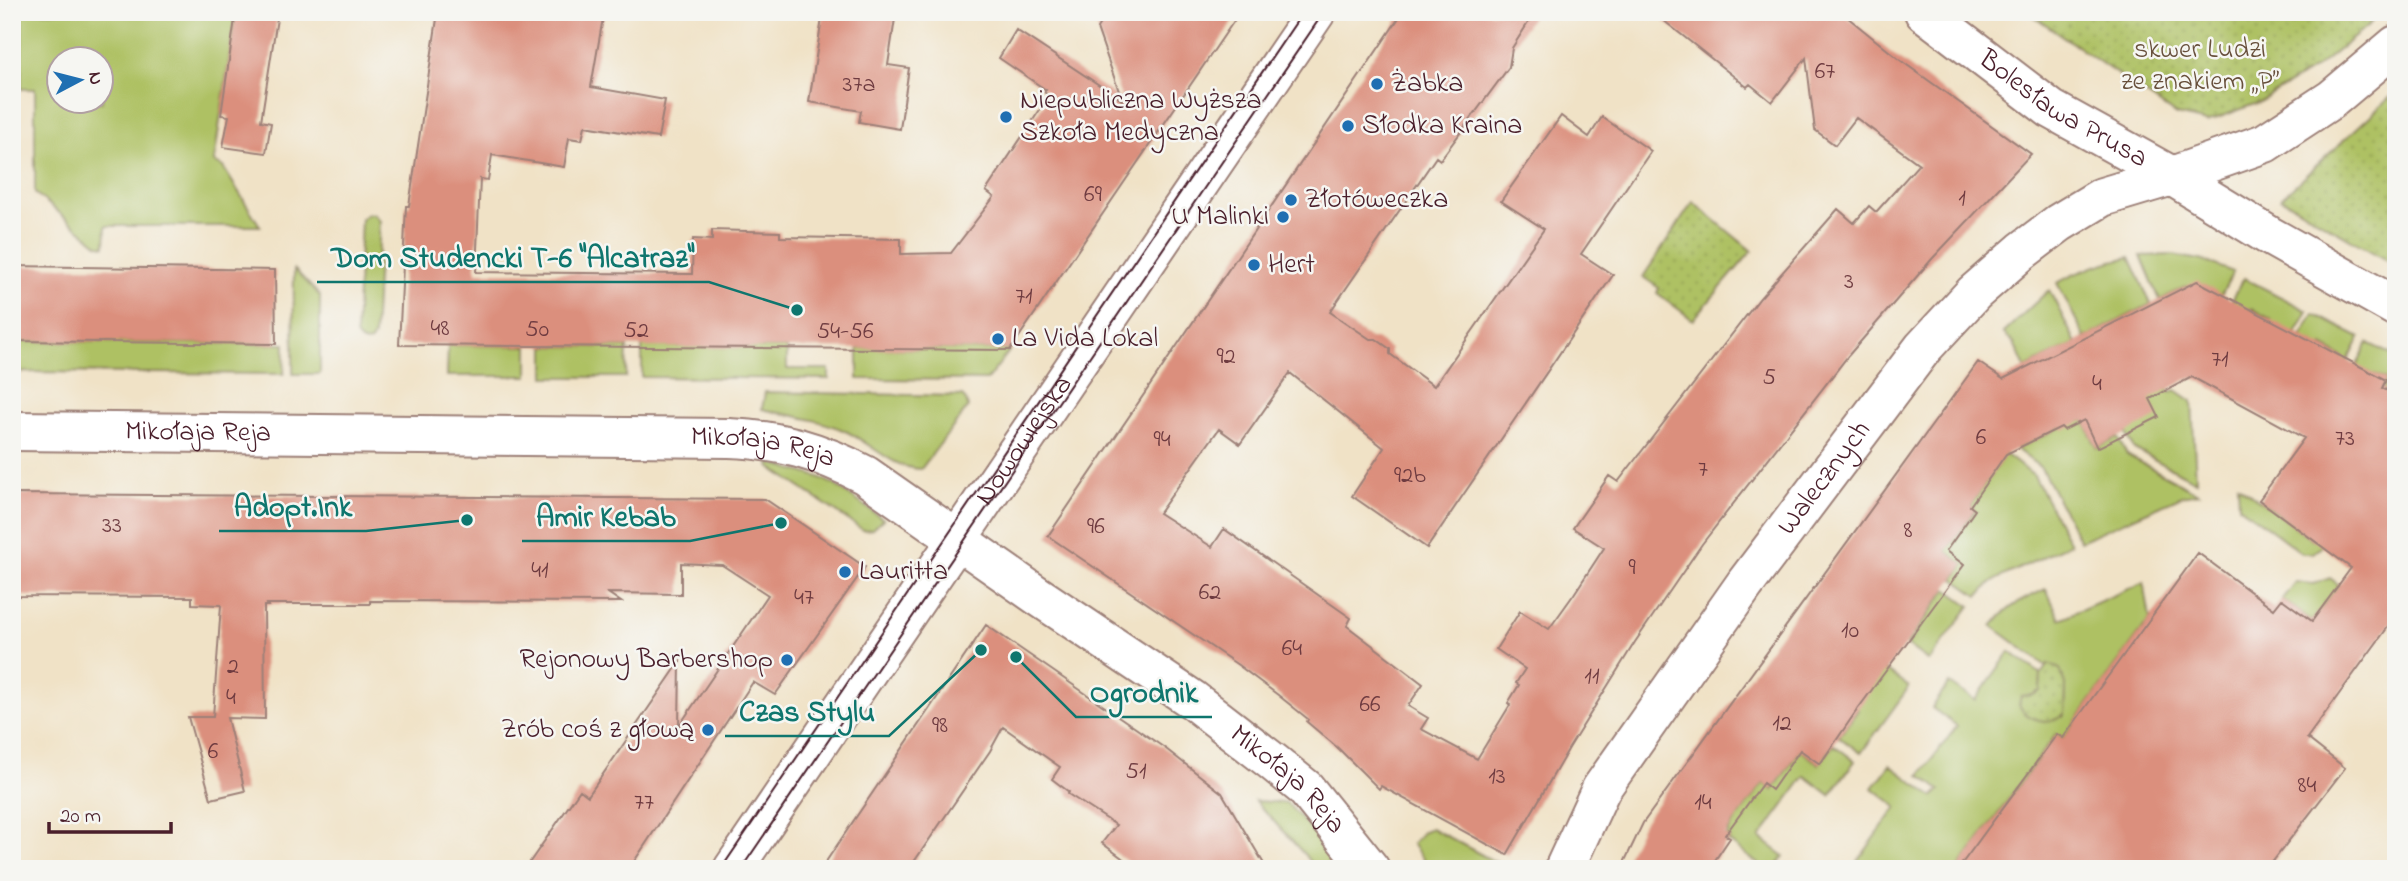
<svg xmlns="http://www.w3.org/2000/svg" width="2408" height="881" viewBox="0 0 2408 881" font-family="'Indie Flower',sans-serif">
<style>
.grass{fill:#aec164;stroke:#7c7048;stroke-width:2;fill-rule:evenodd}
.park{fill:url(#park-dots);stroke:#7c7048;stroke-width:2}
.building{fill:#db8f7d}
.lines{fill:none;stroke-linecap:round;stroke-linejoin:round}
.minor-casing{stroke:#9d8078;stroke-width:42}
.minor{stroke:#fff;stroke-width:38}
.tram{stroke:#4a1f2b;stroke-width:2}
.poi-dot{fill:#1f6fb2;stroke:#f6f6f2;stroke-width:2.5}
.labels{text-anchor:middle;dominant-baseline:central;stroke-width:5;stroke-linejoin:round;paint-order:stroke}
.number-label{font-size:24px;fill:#6e3b40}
.park-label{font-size:28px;fill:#68503c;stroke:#f6f6f2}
.poi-label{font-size:28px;fill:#4a1f2b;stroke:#f6f6f2;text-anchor:start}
.street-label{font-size:28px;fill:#4a1f2b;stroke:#f6f6f2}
.leader{fill:none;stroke:#0f766e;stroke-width:2.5}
.callout-dot{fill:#0f766e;stroke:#f6f6f2;stroke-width:2.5}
.callout-label{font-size:30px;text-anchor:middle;font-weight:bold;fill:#0f766e;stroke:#f6f6f2;stroke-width:5;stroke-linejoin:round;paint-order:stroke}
</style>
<defs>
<pattern id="park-dots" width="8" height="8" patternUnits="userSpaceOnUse" patternTransform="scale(1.75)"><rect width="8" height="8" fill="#aec164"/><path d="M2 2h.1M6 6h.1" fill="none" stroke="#97a557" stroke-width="1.8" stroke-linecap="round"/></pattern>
</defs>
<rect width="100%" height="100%" fill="#f6f6f2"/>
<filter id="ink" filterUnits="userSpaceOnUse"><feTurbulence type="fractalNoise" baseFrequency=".0143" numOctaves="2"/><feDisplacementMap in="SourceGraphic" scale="14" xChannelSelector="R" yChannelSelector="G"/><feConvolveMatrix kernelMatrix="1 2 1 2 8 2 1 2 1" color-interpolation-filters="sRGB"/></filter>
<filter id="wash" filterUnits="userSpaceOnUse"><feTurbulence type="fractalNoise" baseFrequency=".00686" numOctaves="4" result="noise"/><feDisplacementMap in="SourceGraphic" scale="28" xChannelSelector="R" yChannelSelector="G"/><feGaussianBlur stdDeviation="1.57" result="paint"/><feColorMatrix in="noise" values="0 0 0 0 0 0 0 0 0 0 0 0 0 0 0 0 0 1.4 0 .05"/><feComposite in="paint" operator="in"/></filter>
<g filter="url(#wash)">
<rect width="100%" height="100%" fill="#f0e2c6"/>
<path class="grass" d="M22 12H236L214 162 223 167 260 226H106L105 246 99 245 35 193V89H21ZM60 60H102V102H60Z
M367 214H374L380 221 374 336 371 342C364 344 359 341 356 335L361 219Z
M2172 255 2205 261 2233 272 2217 303 2187 286 2160 300 2141 256Z
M2130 257 2151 304 2085 338 2057 283C2082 269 2103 262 2130 257Z
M294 269 320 296V374H293Z
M2244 278 2308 311 2292 341 2267 329 2271 319 2252 309 2228 308Z
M2049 290 2076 343 2025 368 2014 343 2003 333Z
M2314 314 2360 338 2344 368 2343 357 2323 346 2317 355 2297 344Z
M13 341 285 344 284 374 12 372Z
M2368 343 2396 357V395L2382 388 2386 380 2364 370 2353 372Z
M448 345 528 346V376H447Z
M545 346 627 347 626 377H545Z
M642 346 787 348V369H829V379L642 377Z
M858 348 1010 350 987 380 858 379Z
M2164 379 2170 392 2176 390 2192 401 2196 481 2134 449 2126 434 2144 388Z
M765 392 962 396 966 400 968 407 921 469C892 469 869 441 843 430 817 419 789 415 762 409Z
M2084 420 2097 448 2118 438 2127 455 2198 493 2182 496 2080 541 2041 468 2016 449 2061 427Z
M2396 445 2320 548 2312 553H2302L2239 506 2238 485 2313 540Z
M2005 454 2034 476 2070 544 1995 580 1978 596 1954 579 1964 565 1946 551 1975 511 1970 506Z
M771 463 819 477 835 485 883 519 873 529 863 530 770 467Z
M2330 578 2339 585 2312 621 2282 599 2295 582 2313 584Z
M2144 582 2150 619 2063 738 2056 734 1958 869H1852L1897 807 1873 788 1890 765 1933 797 1940 790 1920 775 1957 726 1932 708 1949 683 1975 700 2010 652 2041 674 2040 691 2032 695 2063 717 2065 713 2066 684 2048 664 2046 666 1992 626C2009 605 2022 600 2046 589L2060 619Z
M1947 589 1970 606 1929 661 1907 645Z
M1868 657 1909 687 1861 753 1839 737 1858 710 1839 696Z
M1834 745 1855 761 1830 795 1805 776 1760 838 1784 856 1775 869H1765L1728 841 1730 838 1727 836 1729 830 1763 783 1773 790 1800 750 1819 764Z
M1255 801 1287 803 1316 835 1343 869H1315L1304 854Z
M1431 828 1501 865 1499 869H1431L1412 844 1423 831Z"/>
<path class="park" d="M2028 12H2379L2368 26 2317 67 2260 102 2207 122 2176 115Z
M2396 92V266L2281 198Z
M1693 202 1752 251 1693 320 1657 293 1659 288 1643 277Z
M2048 664 2060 669 2066 684 2065 713C2052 727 2027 721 2019 705L2021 696 2032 695 2040 691 2041 674Z"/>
<g id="blocks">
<path class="building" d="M236 12H278L261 121 271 123 266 153 223 147 229 116 221 115Z
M438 12H604L591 87 665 100 658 138 585 126 582 140 569 138 564 167 492 155 488 180 480 179 476 272 692 274 693 239 712 240V230L780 232V237L901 239V254L951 253 994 197 986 191 1049 96 1044 92 1046 90 999 58 1016 30 1122 100 1097 28 1107 12H1240L1010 350 399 345 406 206H409Z
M823 12H896L888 65 909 68 900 129 859 122 861 111 809 102Z
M1403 12H1535L1512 48 1509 67 1440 160 1436 157 1330 312 1370 339H1376L1390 349V354L1434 386 1544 229 1501 201 1561 116 1589 137 1602 117 1651 151 1581 254 1613 275 1427 548 1352 496 1384 448 1290 373 1240 444 1219 429 1159 513 1212 547 1224 529 1351 618 1347 626 1423 684 1408 706 1428 718 1421 729 1477 759 1510 705 1508 703 1519 685 1516 683 1525 669 1496 649 1520 611 1549 629 1574 594 1604 548 1573 528 1609 476 1618 482 1760 298 1838 209 1854 223 1869 206 1876 212 1919 164 1856 118 1835 145 1815 130 1806 58 1772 102 1750 84 1747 87 1653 12H1841L1900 60 2031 154 1932 259 1848 356 1702 544 1635 642 1569 748 1507 855 1381 786 1379 789 1339 749 1307 722 1308 719 1278 695 1238 665 1048 536Z
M12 266 275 270 276 344 12 341Z
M2197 281 2386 380 2382 388 2396 395V616L2307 738 2345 768 2267 869H1958L2057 734 2063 738 2198 553 2274 609 2282 599 2312 621 2351 568 2259 500 2304 438 2192 377 2150 399 2159 417 2097 448 2084 420 2064 430 2061 427 2006 454 1970 506 1975 510 1946 551 1964 565 1857 710 1820 764 1800 750 1772 790 1763 783 1725 835 1730 838 1709 869H1621L1643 823 1978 362 2003 379Z
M12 494 765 499 865 567 775 695 753 682 629 869H525L580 790 588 796 680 662 679 726 768 595 722 565 681 563V594L608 593 621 602 370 601V604H267L268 606H264L265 719 227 718 245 791 211 799 188 717H213L221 605 192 604V597L12 596Z
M986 625 1166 749 1222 793 1267 869H1137L1102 843 1116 825 1068 794 1069 792 1052 779 1060 767 1003 727 990 751 909 869H821Z"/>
</g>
</g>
<g filter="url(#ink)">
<use href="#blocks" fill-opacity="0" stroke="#9d8078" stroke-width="2"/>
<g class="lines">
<defs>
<g id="minor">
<path id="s1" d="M1924 12 2051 109 2172 176 2268 235 2396 307"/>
<path id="s2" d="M12 431 729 438C781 440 819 451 865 475L1038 596 1193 700 1273 762 1305 788 1370 869"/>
<path id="s3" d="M733 869 1316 12"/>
<path id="s4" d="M1564 869 1601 789 1745 584 1923 348 1974 293 2022 251 2059 223 2102 197 2172 176 2265 143 2332 99 2396 45"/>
</g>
</defs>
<use href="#minor" class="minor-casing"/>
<use href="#minor" class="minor"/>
<path class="tram" d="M721 869 1303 12
M741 869 1324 12"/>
</g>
</g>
<g class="poi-dot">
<circle cx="1377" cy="84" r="7"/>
<circle cx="1006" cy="117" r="7"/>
<circle cx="1348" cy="126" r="7"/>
<circle cx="1291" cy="200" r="7"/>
<circle cx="1283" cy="217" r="7"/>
<circle cx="1254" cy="265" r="7"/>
<circle cx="998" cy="339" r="7"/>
<circle cx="845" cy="572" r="7"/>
<circle cx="787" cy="660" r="7"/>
<circle cx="708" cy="730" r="7"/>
</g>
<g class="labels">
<g class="number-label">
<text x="1825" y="72">67</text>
<text x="859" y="85">37a</text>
<text x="1093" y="195">69</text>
<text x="1962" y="199">1</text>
<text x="1849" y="282">3</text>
<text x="1024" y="297">71</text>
<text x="440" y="329">48</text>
<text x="537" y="330">50</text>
<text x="636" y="331">52</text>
<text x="845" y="332">54-56</text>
<text x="1226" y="357">92</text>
<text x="2220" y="360">71</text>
<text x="1769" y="378">5</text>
<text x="2097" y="384">4</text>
<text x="1981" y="438">6</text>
<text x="2345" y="439">73</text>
<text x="1162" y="440">94</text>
<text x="1703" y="470">7</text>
<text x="1410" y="476">92b</text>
<text x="112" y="526">33</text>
<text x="1096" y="527">96</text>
<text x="1908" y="531">8</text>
<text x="1632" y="568">9</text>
<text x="540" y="571">41</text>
<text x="1210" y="593">62</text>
<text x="804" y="598">47</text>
<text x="1850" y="631">10</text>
<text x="1292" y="649">64</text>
<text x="233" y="667">2</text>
<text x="1592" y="677">11</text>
<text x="231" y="698">4</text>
<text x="1370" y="705">66</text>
<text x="1782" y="724">12</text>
<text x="940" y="726">98</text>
<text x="213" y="752">6</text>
<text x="1136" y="772">51</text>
<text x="1497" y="777">13</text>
<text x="2307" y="786">84</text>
<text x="644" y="803">77</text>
<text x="1703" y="803">14</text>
</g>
<g class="park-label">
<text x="2200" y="50">skwer Ludzi<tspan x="2200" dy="32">ze znakiem „P”</tspan></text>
</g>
<g class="poi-label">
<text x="1391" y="84">Żabka</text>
<text x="1020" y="101">Niepubliczna Wyższa<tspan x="1020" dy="32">Szkoła Medyczna</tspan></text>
<text x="1362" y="126">Słodka Kraina</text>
<text x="1305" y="200">Złotóweczka</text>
<text x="1269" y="217" text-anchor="end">U Malinki</text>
<text x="1268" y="265">Hert</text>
<text x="1012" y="339">La Vida Lokal</text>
<text x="859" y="572">Lauritta</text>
<text x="773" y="660" text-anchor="end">Rejonowy Barbershop</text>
<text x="694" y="730" text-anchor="end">Zrób coś z głową</text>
</g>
<g class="street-label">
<text stroke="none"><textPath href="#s1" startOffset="170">Bolesława Prusa</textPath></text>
<text stroke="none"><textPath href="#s2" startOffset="186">Mikołaja Reja</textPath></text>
<text stroke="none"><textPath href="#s3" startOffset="518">Nowowiejska</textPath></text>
<text stroke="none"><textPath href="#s2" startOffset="752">Mikołaja Reja</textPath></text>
<text stroke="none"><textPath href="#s4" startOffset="471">Walecznych</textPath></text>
<text stroke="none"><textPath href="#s2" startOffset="1381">Mikołaja Reja</textPath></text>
</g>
</g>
<path class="leader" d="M797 310L709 282H317M467 520L366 531H219M781 523L690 541H522M1016 657L1076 717H1212M981 650L889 736H725"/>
<g class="callout-dot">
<circle cx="797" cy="310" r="7"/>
<circle cx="467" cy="520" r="7"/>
<circle cx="781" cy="523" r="7"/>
<circle cx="1016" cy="657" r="7"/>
<circle cx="981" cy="650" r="7"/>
</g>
<g class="callout-label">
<text x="513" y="267">Dom Studencki T-6 "Alcatraz"</text>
<text x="293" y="516">Adopt.Ink</text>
<text x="606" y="526">Amir Kebab</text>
<text x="1144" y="702">Ogrodnik</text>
<text x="807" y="721">Czas Stylu</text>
</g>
<rect width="2408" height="881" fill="none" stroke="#f6f6f2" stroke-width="42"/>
<g transform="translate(80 80) rotate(83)"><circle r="33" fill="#f6f6f2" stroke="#b1a0a2" stroke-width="2"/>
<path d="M0-5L12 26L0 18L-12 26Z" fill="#1f6fb2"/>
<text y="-10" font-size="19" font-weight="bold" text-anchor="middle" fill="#4a1f2b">N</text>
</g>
<path d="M49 822v10h122v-10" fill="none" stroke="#4a1f2b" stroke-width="3.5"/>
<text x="60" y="822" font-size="21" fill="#4a1f2b" stroke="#f6f6f2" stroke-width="5" paint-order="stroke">20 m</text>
</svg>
